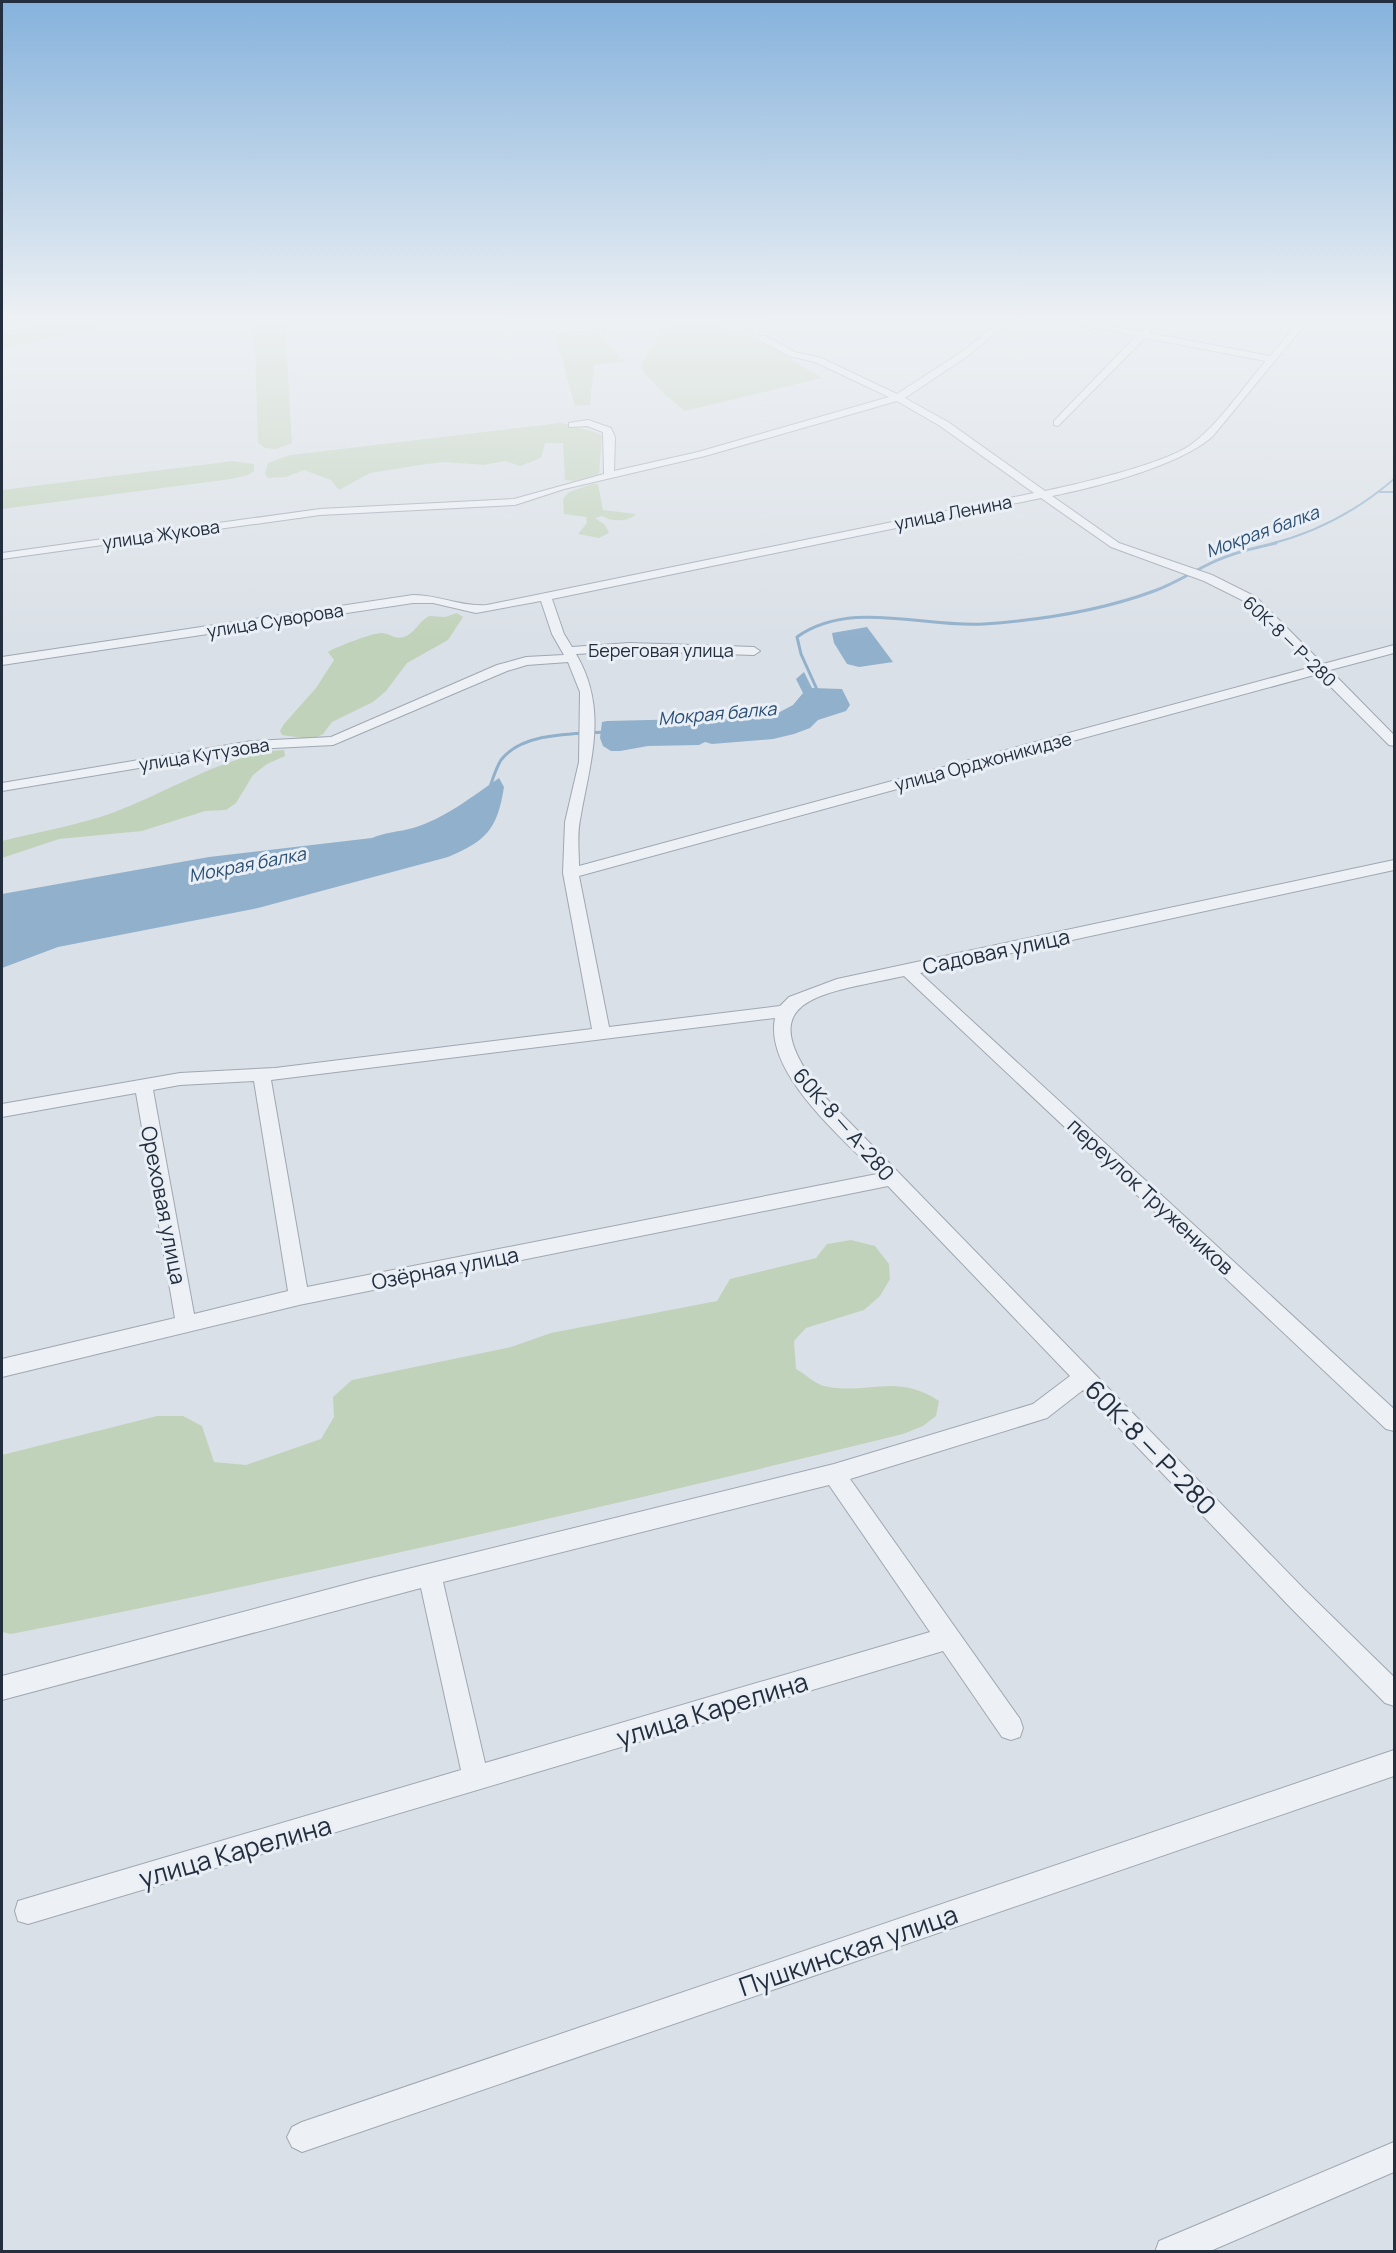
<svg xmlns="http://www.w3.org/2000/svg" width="1396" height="2253" viewBox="0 0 1396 2253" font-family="Manrope,sans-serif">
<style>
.green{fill:#c1d2ba}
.water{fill:#91b0cb}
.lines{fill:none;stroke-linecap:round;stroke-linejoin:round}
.stream-far1{stroke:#91b0cb;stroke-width:2}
.stream{stroke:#91b0cb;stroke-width:3}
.minor-casing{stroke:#9fa7b1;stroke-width:2}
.minor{fill:#edf0f5;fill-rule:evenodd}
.labels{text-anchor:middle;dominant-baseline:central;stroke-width:6;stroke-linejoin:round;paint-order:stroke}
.far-street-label{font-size:18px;fill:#232e3e;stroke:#e9eff5}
.far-water-label{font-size:18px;font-style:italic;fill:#2a4f75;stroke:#e9eff5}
.street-label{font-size:21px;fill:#232e3e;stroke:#e9eff5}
.near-street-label{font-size:26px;fill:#232e3e;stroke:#e9eff5}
</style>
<rect width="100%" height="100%" fill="#dae0e7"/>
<path class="green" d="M49 322H103L96 330 2 348V332Z
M254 322H285L292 443 276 449 265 448 258 443Z
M686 322C738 322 778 352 822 378L685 411 662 392 641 369V364L664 329Z
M596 329 624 362 594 365 590 405 575 406 555 334Z
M560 423C565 423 599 433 602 435L599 474 574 481 565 480 563 443H545L541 458 520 466 505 461 484 465 444 462 427 464 370 473 339 490 331 480 304 470 286 477 268 478 265 474 268 463 290 455Z
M233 461 254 464V471L248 475 231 479 2 509V490Z
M592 484H598L603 510 636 514C629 522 611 522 602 516L595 518 605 525 609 533 599 538 578 534 587 523 586 517 564 514 563 499 569 492Z
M457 613 463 617 448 640 407 663 386 691 373 702 332 722 323 734 317 737 309 739 282 735 280 731 284 724 316 688 334 660 328 652C338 646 370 634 381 633 390 633 394 640 404 637 415 633 419 621 429 616L445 617Z
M284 750 285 756 267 764 253 775 236 803 226 810 205 811 142 831 59 839 2 858V841C34 833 68 827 100 817 158 799 224 753 284 750Z
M851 1240 875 1246 889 1264 890 1279 880 1296 864 1310 806 1328 794 1341 796 1369C804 1373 815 1384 824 1386 868 1396 895 1372 939 1401L936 1416 923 1426 903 1434C607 1507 310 1575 11 1634L2 1632V1455L157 1416H183L202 1426 214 1462 246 1465 321 1439 334 1417 333 1397 352 1380 511 1347 551 1333 717 1301 730 1279 816 1258 827 1244Z"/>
<path class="water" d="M867 627 893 662 859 667 847 664 834 643 832 633Z
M804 672 812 688 842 689 850 705 846 711 818 720 810 728 794 734 773 739 712 744 705 742 699 745 648 746 620 751H611L603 746 600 738 602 722 607 721 733 718 776 714 793 705 803 693 796 679Z
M499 778 504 787C497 830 487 840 448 857L258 908 58 947 2 968V894L209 857 372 838C386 832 399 832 413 828 444 819 473 796 499 778Z"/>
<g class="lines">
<path class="stream-far1" d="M1380 492H1394
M1270 544C1318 532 1357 511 1394 479"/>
<path class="stream" d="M819 694 801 654 797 637C851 599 923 628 984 624 1041 620 1100 611 1154 591 1174 584 1192 572 1211 563 1232 553 1254 548 1276 543
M490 787C493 778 496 768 501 760 522 732 574 734 605 732"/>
<defs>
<path id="minor" d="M999 322H1009L969 355 905 398 948 422 1045 491C1079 484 1162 464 1189 446 1217 427 1244 386 1266 361L1145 338 1058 426 1054 425V421L1136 336 1071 322H1090L1141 332 1150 322H1159L1149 333 1270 356 1298 322H1307L1212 437C1178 466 1097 487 1052 496L1119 543 1212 575 1256 597 1323 664 1394 645V653L1330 670 1394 735V746L1389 745 1318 674 579 876 609 1027 780 1006 789 997 837 979 1394 860V870L920 973 1394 1409V1431L1386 1429 904 976C818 995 745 997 825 1097L1304 1589 1394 1677V1706L1385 1703 1288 1605 1083 1390 1047 1418 850 1479 1020 1719 1023 1728 1020 1737 1011 1740 1002 1737 943 1651 28 1924 18 1921 15 1911 18 1901 28 1898 461 1770 421 1588 2 1700V1676L367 1579 834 1464 1033 1404 1070 1376 888 1186 299 1305 2 1377V1359L175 1318 136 1093 2 1117V1104L180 1073 275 1068 592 1029 563 873 565 822 579 762 580 692 568 662 527 665 507 671 333 745 252 749 2 791V783L252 741 331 737 497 665 526 657 564 655 552 634 541 601 476 613 433 603H413L2 665V657L413 595C439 595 461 607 487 605L1034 493 940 426 897 401 705 456 564 489 515 505 320 515 2 559V553L320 509 514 499 604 474 603 432 587 426 569 427V423L588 420 611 428 615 437 614 471 698 452 889 397 815 362 789 356 759 340V336H765L795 352 821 358 897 394 963 351ZM1041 498 1111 547 1204 581 1248 603 1312 667 579 866C579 851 577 835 580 820 590 761 609 710 576 654L629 651 754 655 760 651 754 647 629 643 572 647 564 634 552 599ZM775 1018C764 1073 842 1137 877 1174L307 1287 271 1080ZM254 1081 288 1291 194 1314 153 1090 180 1085ZM829 1485 930 1632 485 1763 443 1582Z
M1394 1750V1776L302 2152 292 2147 287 2137 292 2127 302 2122Z
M1394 2142V2172L1208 2252H1155L1159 2241Z"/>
</defs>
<use href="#minor" class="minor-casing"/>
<use href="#minor" class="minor"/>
</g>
<linearGradient id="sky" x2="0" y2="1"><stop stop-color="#85b2dc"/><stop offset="0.5" stop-color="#eef1f4"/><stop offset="1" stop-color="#eef1f4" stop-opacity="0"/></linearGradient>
<rect width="1396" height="638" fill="url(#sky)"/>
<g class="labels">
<g class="far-street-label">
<text transform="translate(953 512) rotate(-11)">улица Ленина</text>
<text transform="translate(161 534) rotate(-8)">улица Жукова</text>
<text transform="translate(275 620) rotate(-9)">улица Суворова</text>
<text transform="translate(1290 641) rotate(44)">60К-8 — Р-280</text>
<text x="661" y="650">Береговая улица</text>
<text transform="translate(204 754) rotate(-9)">улица Кутузова</text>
<text transform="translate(983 761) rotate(-15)">улица Орджоникидзе</text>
</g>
<g class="far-water-label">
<text transform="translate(1262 531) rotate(-20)">Мокрая балка</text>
<text transform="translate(717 713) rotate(-5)">Мокрая балка</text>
<text transform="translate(247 864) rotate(-11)">Мокрая балка</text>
</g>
<g class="street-label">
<text transform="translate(996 951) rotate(-12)">Садовая улица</text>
<text transform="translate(844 1124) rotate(49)">60К-8 — А-280</text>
<text transform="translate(1151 1196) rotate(43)">переулок Тружеников</text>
<text transform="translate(164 1205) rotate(79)">Ореховая улица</text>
<text transform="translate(445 1268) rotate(-11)">Озёрная улица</text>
</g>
<g class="near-street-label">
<text transform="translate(1151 1447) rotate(46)">60К-8 — Р-280</text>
<text transform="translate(712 1709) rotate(-17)">улица Карелина</text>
<text transform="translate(235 1851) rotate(-16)">улица Карелина</text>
<text transform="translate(848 1950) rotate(-19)">Пушкинская улица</text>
</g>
</g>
<rect width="1396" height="2253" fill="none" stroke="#232e3e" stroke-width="6"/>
</svg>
